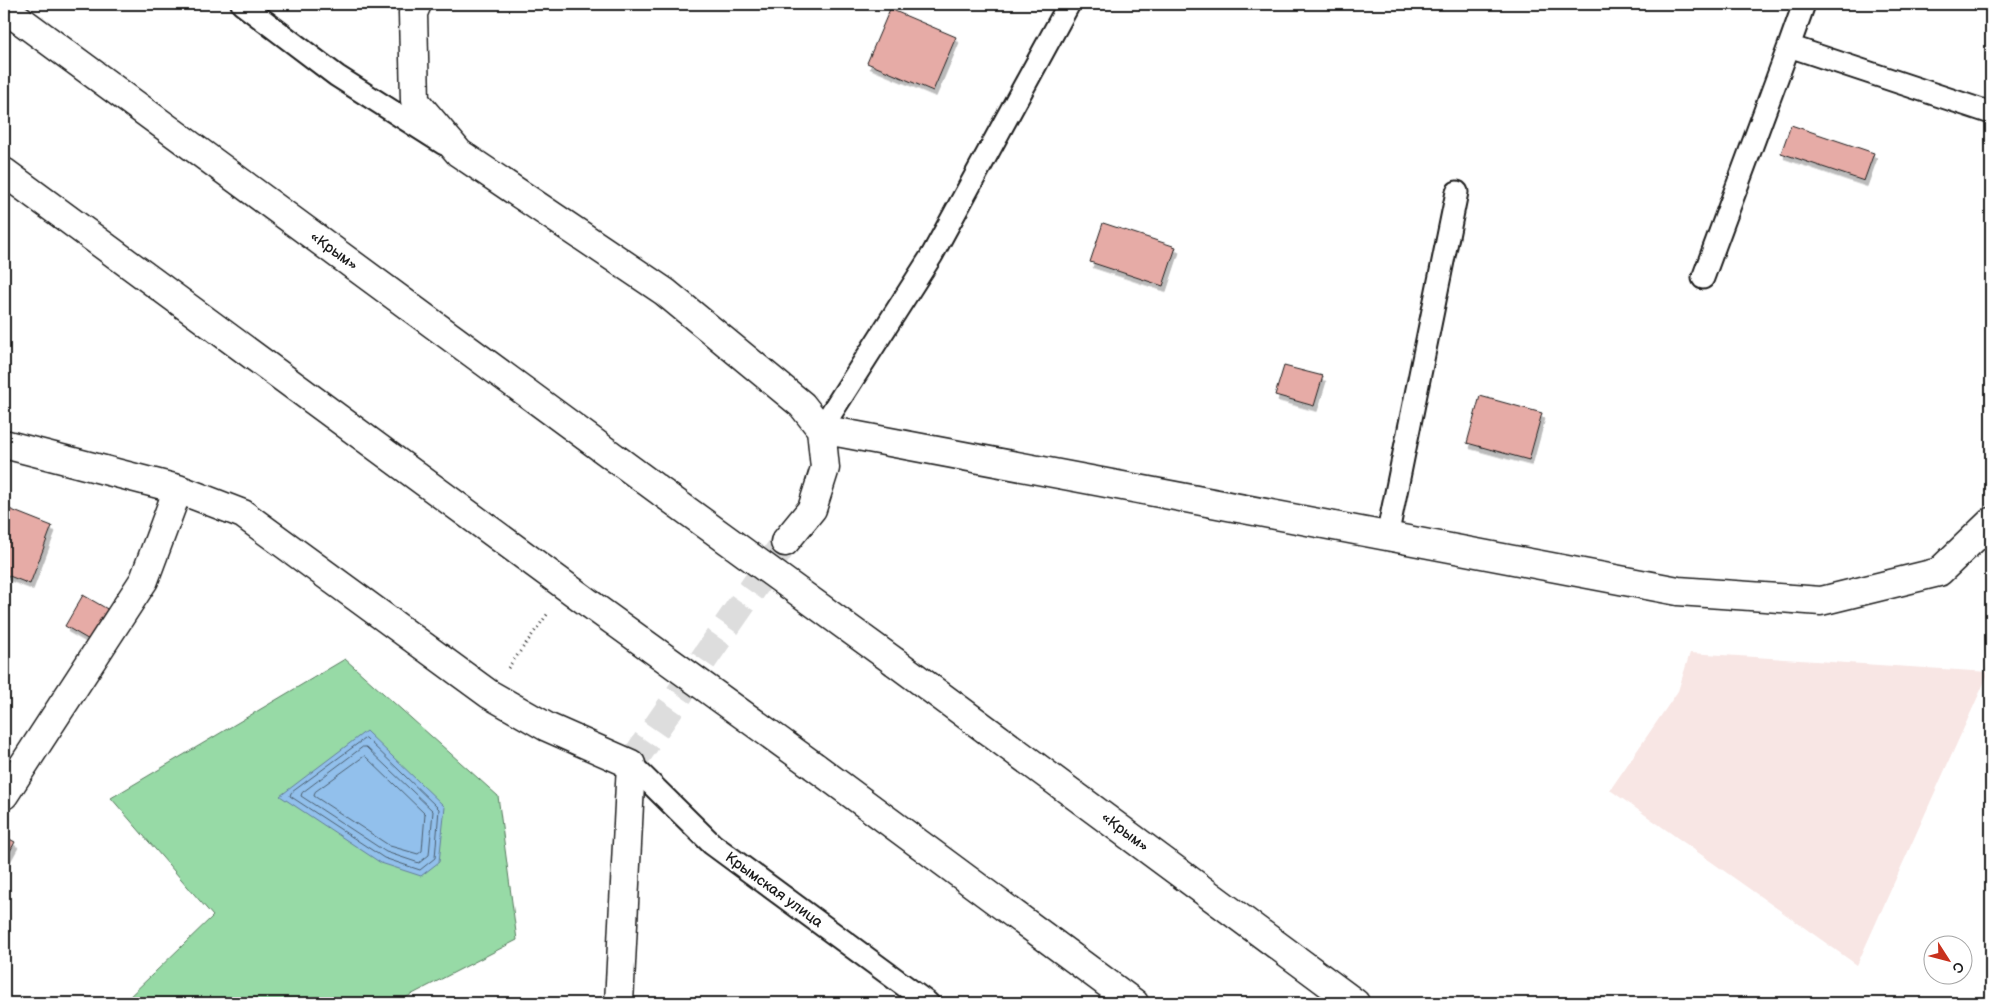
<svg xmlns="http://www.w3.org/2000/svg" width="1995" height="1007" viewBox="0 0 1995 1007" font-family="'Balsamiq Sans',sans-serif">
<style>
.built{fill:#f8e6e4}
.green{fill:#97daa6;stroke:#5a7b61}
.water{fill:#92c0ec;stroke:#637e99}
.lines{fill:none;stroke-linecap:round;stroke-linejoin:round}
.shore{stroke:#4b5e6f;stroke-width:1}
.building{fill:#e6aba6;stroke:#1c1c1c;filter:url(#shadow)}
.minor-tunnel{stroke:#ddd;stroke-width:28;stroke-dasharray:28 14;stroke-linecap:butt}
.service-casing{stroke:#1c1c1c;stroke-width:25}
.minor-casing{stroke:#1c1c1c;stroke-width:31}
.motorway-casing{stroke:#1c1c1c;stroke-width:31}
.path{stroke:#1c1c1c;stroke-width:3;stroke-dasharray:1 4;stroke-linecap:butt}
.service{stroke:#fff;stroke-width:21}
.minor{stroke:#fff;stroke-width:28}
.motorway{stroke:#fff;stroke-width:28}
.motorway-bridge-casing{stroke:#1c1c1c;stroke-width:31;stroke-linecap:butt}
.motorway-bridge{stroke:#fff;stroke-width:28}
.labels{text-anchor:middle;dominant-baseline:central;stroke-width:4;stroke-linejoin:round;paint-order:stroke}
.street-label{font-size:15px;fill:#1c1c1c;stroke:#fff}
</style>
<defs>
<filter id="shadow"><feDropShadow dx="3" dy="5.5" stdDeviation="0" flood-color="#0004"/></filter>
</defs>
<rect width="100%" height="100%" fill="#fff"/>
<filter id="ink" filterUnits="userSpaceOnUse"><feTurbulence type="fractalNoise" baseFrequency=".02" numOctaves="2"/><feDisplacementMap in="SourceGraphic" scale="10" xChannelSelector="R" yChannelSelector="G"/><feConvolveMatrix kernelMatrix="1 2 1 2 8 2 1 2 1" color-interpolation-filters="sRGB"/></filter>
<g filter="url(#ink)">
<path class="built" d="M1690 653 1989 672 1857 965 1610 790 1678 691Z"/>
<path class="green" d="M345 659 498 796 517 940 395 1003H123L213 916 111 798Z"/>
<path class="water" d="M366 731 445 807 439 862 421 876 381 863 280 796Z"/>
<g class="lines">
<path class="shore" d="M366 738 439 809 435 858 420 870 384 858 290 796 291 793Z
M363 747H366L433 811 429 855 419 863 386 852 301 796 302 793Z
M365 756 425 814 422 851 418 854 390 846 314 796 315 792Z"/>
</g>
<path class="building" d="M890 9 956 37 933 91 867 63Z
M1791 125 1874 153 1864 181 1781 153Z
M1103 223 1176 247 1163 286 1090 262Z
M1284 366 1323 376 1314 406 1275 395Z
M1480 396 1542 413 1529 460 1467 443Z
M4 507 52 526 30 584 4 574Z
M83 595 123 618 105 649 65 626Z
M4 836 15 842 4 862Z"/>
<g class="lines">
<path class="minor-tunnel" d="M631 764 785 542"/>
<defs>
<path id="service" d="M242 4 337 76 444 144
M1789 46 1804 4
M1703 278 1789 46 1991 113
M821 429 932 255 1069 4
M1387 537 1457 192
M631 764 712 844 928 1003"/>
<path id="minor" d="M417 4 413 13 415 101 459 153 665 292 802 405 821 429 825 468 812 509 785 542
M821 429 1678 591 1821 601 1939 572 1991 522
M4 444 178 489 243 514 489 694 547 727 631 764 619 1003
M4 795 144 580 178 489"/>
<path id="motorway" d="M4 8 664 494
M4 172 590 604
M895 662 1355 1003
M814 766 1134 1003"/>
</defs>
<use href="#service" class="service-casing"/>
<use href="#minor" class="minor-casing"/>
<use href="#motorway" class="motorway-casing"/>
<path class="path" d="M508 668 549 612"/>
<use href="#service" class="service"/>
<use href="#minor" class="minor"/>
<use href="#motorway" class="motorway"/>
<defs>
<path id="motorway-bridge" d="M664 494 895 662
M590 604 814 766"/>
</defs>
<use href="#motorway-bridge" class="motorway-bridge-casing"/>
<use href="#motorway-bridge" class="motorway-bridge"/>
</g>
</g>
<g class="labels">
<g class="street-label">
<text transform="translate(334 251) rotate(36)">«Крым»</text>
<text transform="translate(1125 832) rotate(37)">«Крым»</text>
<text transform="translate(774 890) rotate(36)">Крымская улица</text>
</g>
</g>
<rect width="1995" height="1007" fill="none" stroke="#fff" stroke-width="20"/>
<rect x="10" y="10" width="1975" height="987" fill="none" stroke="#1c1c1c" stroke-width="2" filter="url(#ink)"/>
<g transform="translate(1948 960) rotate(126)"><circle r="24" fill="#ffffff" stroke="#a4a4a4"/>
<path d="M0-4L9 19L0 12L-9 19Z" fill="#c8321e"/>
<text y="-8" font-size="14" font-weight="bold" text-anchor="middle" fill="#1c1c1c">С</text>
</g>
</svg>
